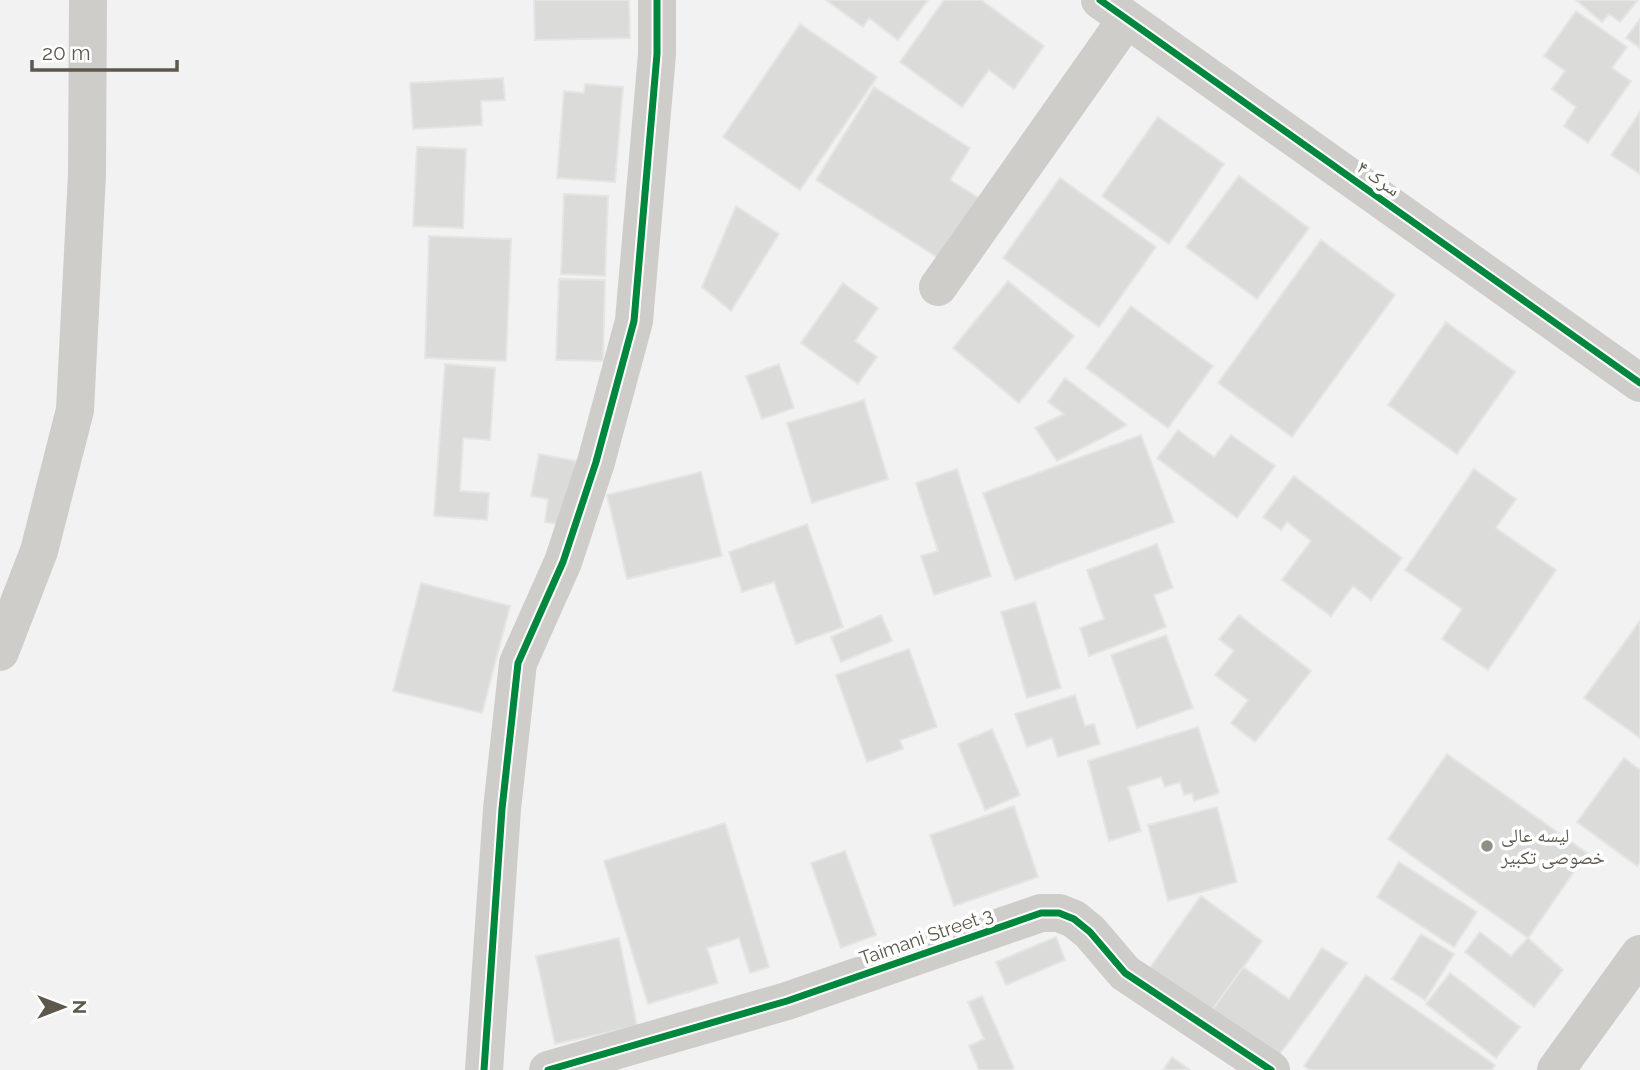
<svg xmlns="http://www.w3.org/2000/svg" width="1640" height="1070" viewBox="0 0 1640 1070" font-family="Raleway,'Noto Naskh Arabic',sans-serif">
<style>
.building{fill:#dbdbda;stroke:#e5e5e4;stroke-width:2}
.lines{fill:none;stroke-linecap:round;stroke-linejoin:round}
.minor{stroke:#cecdca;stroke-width:38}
.major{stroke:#cdccc8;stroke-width:38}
.cycleway-casing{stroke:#fff;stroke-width:11}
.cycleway{stroke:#00873e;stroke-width:7}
.poi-dot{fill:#918e85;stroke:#fff;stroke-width:2.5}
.labels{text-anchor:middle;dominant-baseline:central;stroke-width:7;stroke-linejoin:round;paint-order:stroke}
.street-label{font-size:19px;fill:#5d584b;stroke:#fff}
.poi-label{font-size:19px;fill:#5d584b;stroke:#fff;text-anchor:start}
</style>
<rect width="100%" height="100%" fill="#f2f2f2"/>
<path class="building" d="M534 0H629L630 38 535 40Z
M826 0H928L898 40 869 18 863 27Z
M944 0H981L1044 46 1014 89 989 70 962 107 900 62Z
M1576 0H1638L1620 22 1609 14 1602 22Z
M1576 11 1627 47 1612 68 1631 81 1588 143 1564 126 1576 107 1552 89 1565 71 1544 56Z
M1640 19V48L1626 38Z
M800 24 877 77 800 190 723 137Z
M503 78 505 100 481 101 482 125 413 129 410 83Z
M585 84 623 87 615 182 557 178 564 91 584 93Z
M874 87 970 148 950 180 982 200 943 261 816 180Z
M1640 112V174L1611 155Z
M1158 117 1224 164 1169 244 1102 196Z
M417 147 466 149 463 228 413 226Z
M1239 176 1309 228 1257 299 1186 247Z
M1060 178 1156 247 1099 327 1003 258Z
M564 194 608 196 605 276 561 274Z
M736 206 779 234 731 311 702 287Z
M429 236 511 239 506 361 425 358Z
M1321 240 1395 295 1292 437 1218 383Z
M559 279 605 280 603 361 556 360Z
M1008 281 1074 336 1019 403 953 348Z
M843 283 878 308 855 341 877 357 858 384 801 343Z
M1131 306 1213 366 1168 428 1086 368Z
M1446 322 1515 372 1457 454 1388 405Z
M445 364 495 368 490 440 463 438 460 491 489 493 487 520 434 516Z
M779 364 794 408 762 419 746 376Z
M1065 378 1127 425 1057 461 1035 428 1064 414 1048 402Z
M864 400 888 479 812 503 787 423Z
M1178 430 1214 457 1231 435 1275 466 1237 518 1157 458Z
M1141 435 1174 522 1015 580 983 493Z
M539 454 576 461 565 525 545 522 548 499 531 496Z
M957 469 991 576 934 595 921 556 938 551 916 483Z
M1474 469 1516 499 1496 528 1556 570 1488 670 1442 639 1462 609 1405 570Z
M701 472 722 556 627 579 607 495Z
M1294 476 1402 558 1371 600 1353 586 1331 616 1282 580 1311 541 1287 522 1281 530 1263 517Z
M807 524 843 627 796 644 774 582 742 592 729 552Z
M1157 544 1173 588 1154 595 1166 627 1089 656 1080 628 1104 619 1087 570Z
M421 583 510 606 482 713 393 691Z
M1035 602 1061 688 1027 698 1001 612Z
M881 615 892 641 841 662 831 637Z
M1239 615 1311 671 1255 742 1231 723 1248 700 1215 675 1234 651 1219 639Z
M1640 621V738L1584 698Z
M1166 635 1193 708 1137 728 1111 655Z
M909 649 937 727 900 740 903 749 867 762 836 675Z
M1075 695 1085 726 1094 724 1100 744 1058 757 1052 738 1027 747 1015 714Z
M1198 727 1219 793 1194 801 1192 793 1184 795 1180 782 1165 787 1161 777 1128 787 1141 831 1109 841 1088 761Z
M992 729 1020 795 985 810 958 744Z
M1447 754 1587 853 1528 938 1388 839Z
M1624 758 1640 770V862L1637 866 1577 822Z
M1014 806 1038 877 954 906 930 835Z
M1217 807 1237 882 1168 901 1148 825Z
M725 823 769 967 750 973 739 938 707 948 718 983 648 1004 604 861Z
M845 851 876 935 841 948 811 863Z
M1399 862 1477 912 1454 947 1377 897Z
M1201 896 1262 941 1210 1013 1149 969Z
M1480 932 1511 956 1528 938 1563 970 1534 1007 1465 952Z
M1421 934 1454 954 1425 1000 1392 979Z
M1056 937 1065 960 1006 985 996 962Z
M619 938 637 1026 555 1044 536 956Z
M1322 948 1347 963 1279 1055 1210 1013 1243 967 1289 999Z
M1450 973 1520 1027 1496 1058 1426 1004Z
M1366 975 1495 1065 1492 1070H1310L1304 1066Z
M982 996 1014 1068 1010 1070H979L969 1046 984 1039 968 1002Z
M1172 1057 1190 1070H1163Z"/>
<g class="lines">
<path class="minor" d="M1100 0 1640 383
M938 287 1126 20
M0 652 39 551 75 410 87 174 88 0
M484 1070 502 809 518 663 563 562 596 462 634 321 657 54V0
M548 1070 787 1001 1041 913H1059L1074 919 1090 932 1125 973 1271 1070"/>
<path class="major" d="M1556 1070 1640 954"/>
<defs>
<path id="cycleway" d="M1100 0 1640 383
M484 1070 502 809 518 663 563 562 596 462 634 321 657 54V0
M548 1070 787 1001 1041 913H1059L1074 919 1090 932 1125 973 1271 1070"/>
</defs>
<use href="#cycleway" class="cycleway-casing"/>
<use href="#cycleway" class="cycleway"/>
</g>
<circle class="poi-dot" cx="1487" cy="846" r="7"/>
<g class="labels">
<g class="street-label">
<text transform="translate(1379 178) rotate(35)">سرک ۴</text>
<text transform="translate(926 936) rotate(-19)">Taimani Street 3</text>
</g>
<g class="poi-label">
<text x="1501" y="835">لیسه عالی<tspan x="1501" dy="22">خصوصی تکبیر</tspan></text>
</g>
</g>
<g transform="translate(63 1007) rotate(90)" stroke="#ffffff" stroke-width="5" paint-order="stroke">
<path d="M0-5L12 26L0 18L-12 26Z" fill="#5d584b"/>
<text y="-10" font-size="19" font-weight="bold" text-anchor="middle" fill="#5d584b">N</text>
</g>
<path d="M32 60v10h145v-10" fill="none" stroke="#5d584b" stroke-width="3.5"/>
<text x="42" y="60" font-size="21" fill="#5d584b" stroke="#ffffff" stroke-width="5" paint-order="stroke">20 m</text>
</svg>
